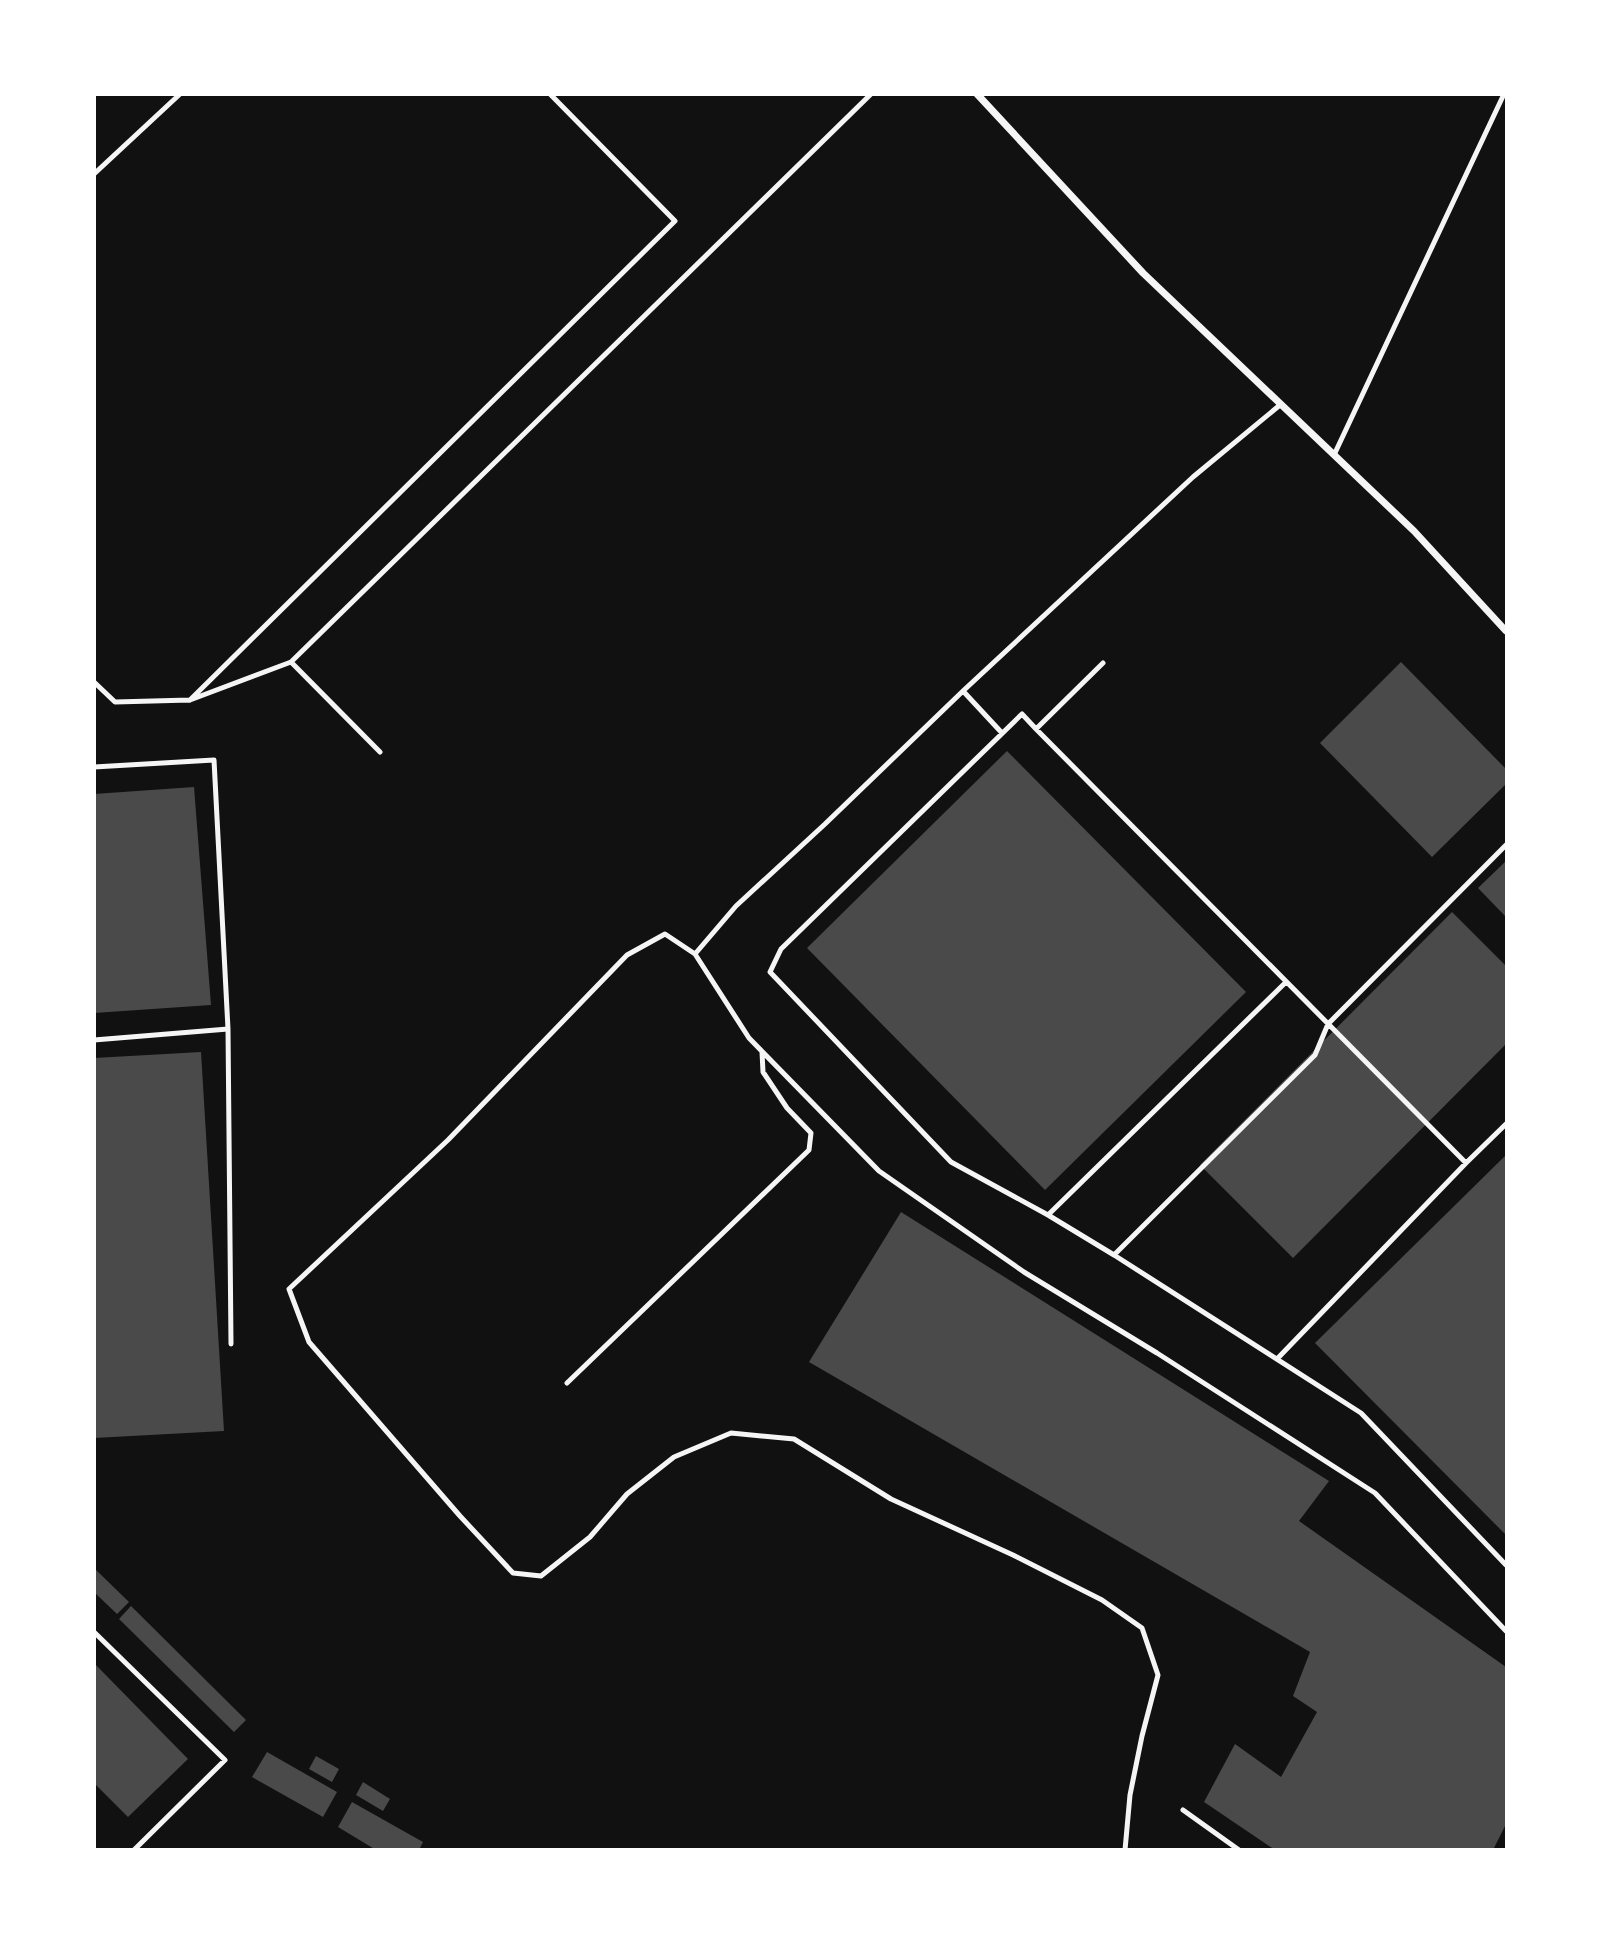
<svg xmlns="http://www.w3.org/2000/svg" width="1601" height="1944" viewBox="0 0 1601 1944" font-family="Jost,sans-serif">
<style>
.building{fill:#4a4a4a}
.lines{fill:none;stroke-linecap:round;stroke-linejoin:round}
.service{stroke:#f5f5f5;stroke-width:5}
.minor{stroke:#f5f5f5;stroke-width:7}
</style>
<rect width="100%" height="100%" fill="#111"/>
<path class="building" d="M1401 662 1506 769V784L1432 857 1320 743Z
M1007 751 1246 992 1045 1190 807 948Z
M194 787 211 1005 94 1013V794Z
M1506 861V917L1478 888Z
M1452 912 1506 966V1044L1293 1258 1200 1165Z
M201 1052 224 1431 94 1438V1058Z
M1506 1155V1535L1315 1343Z
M901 1212 1329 1481 1299 1521 1506 1667V1824L1493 1850H1275L1204 1802 1235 1744 1281 1777 1317 1712 1293 1696 1310 1652 809 1362Z
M94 1568 129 1602 117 1614 94 1592Z
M131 1606 246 1720 234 1732 119 1619Z
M94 1663 188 1759 128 1817 94 1783Z
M267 1752 337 1792 323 1817 252 1777Z
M316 1756 339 1769 332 1782 309 1769Z
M363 1782 390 1799 383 1811 356 1795Z
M352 1802 423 1842 419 1850H376L338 1827Z"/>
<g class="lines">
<path class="service" d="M94 174 180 94
M1334 455 1504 94
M1103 663 1036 729 1466 1163
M94 682 115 702 190 700 291 662
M963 691 1002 733
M190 700 675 221 550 94
M1036 729 1022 714 781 949 770 972 951 1162 1048 1215 1114 1255 1361 1413 1506 1565
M380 752 291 662 871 94
M94 767 214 760 228 1029 231 1344
M695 954 749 1038 879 1171 1024 1272 1157 1353 1375 1493 1506 1631
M94 1040 228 1029
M1048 1215 1286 982
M1114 1255 1315 1055 1328 1024 1506 845
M1277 1359 1466 1163 1506 1124
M567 1383 809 1150 811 1133 787 1108 763 1072 762 1052
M94 1632 225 1760 134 1850
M1183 1810 1239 1850
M1125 1850 1130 1795 1142 1736 1158 1675 1142 1628 1102 1600 1013 1555 891 1499 794 1439 731 1433 674 1457 627 1494 590 1537 541 1576 513 1573 460 1516 309 1342 289 1289 448 1140 627 955 665 934 695 954 736 906 825 824 963 691 1193 477 1280 405"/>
<path class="minor" d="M977 94 1143 273 1414 531 1506 631"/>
</g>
<rect width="1601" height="1944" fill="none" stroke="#ffffff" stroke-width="192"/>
</svg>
